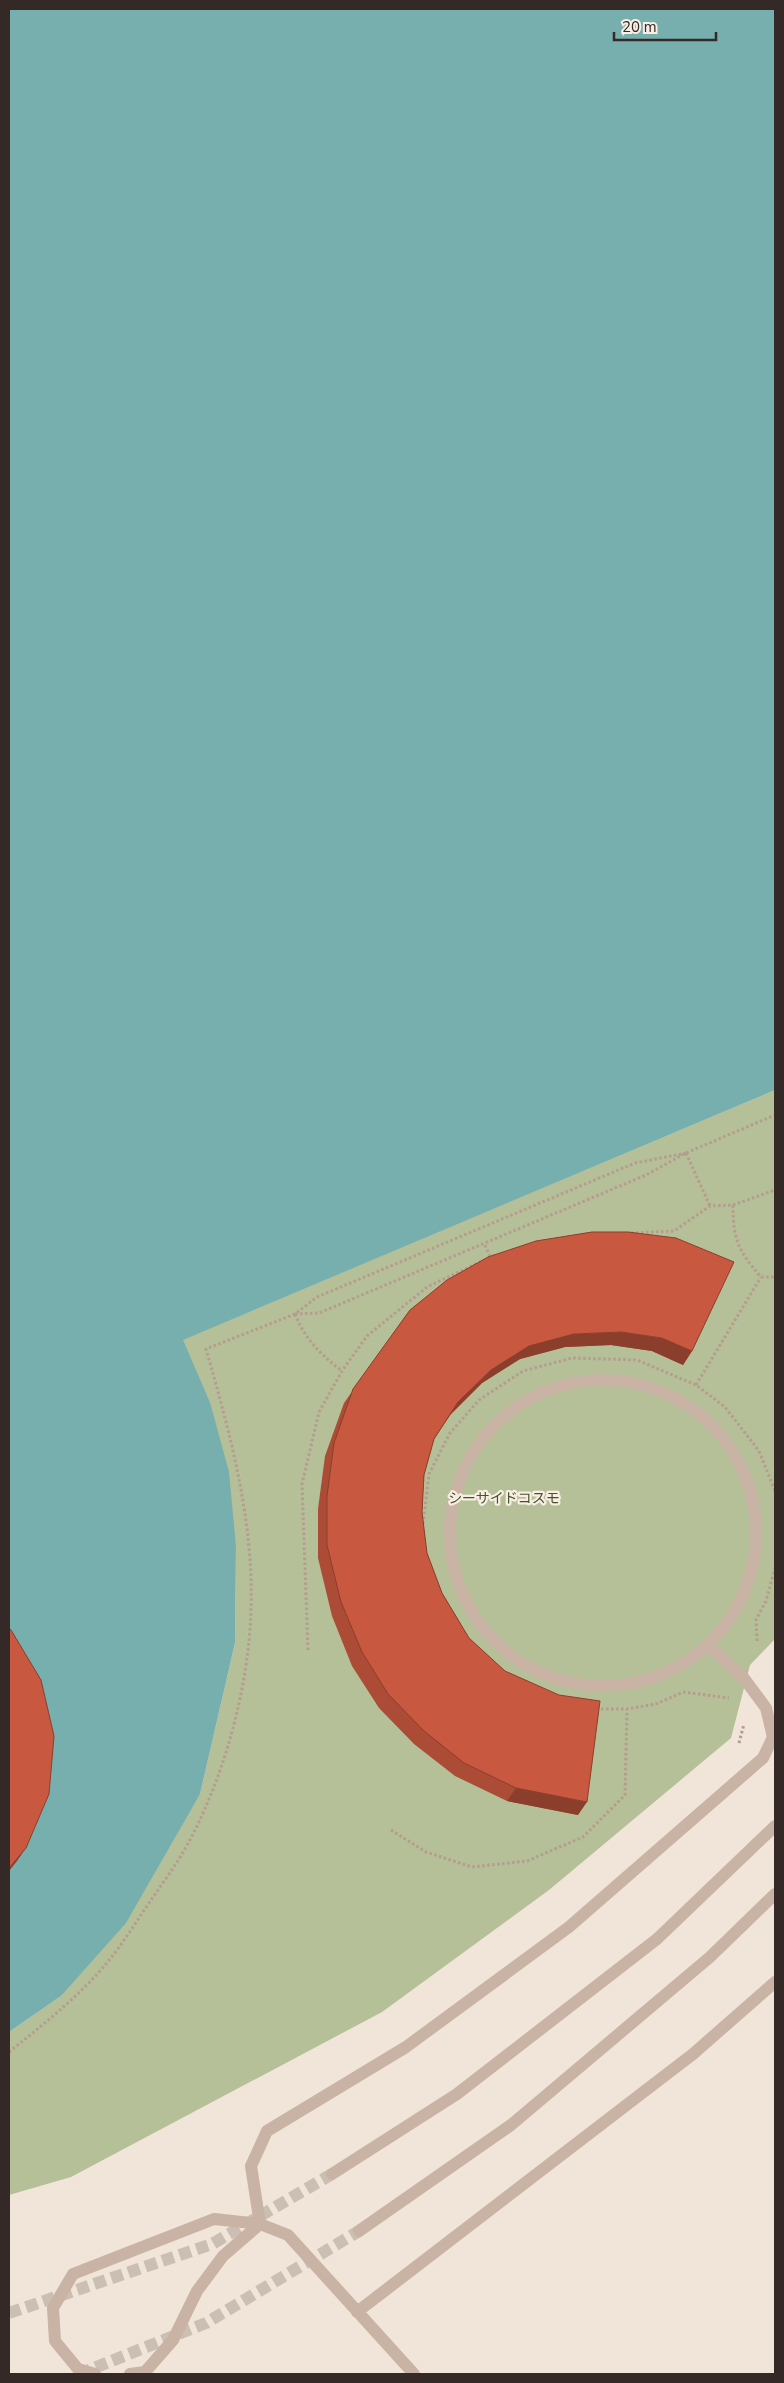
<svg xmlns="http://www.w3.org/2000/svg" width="784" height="2383" viewBox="0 0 784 2383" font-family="'Nunito Sans','Noto Sans JP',sans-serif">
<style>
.green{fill:#b5c098}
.water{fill:#76afae}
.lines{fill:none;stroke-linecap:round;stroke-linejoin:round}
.minor-tunnel{stroke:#cbbfb4;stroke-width:12;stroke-dasharray:12 6;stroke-linecap:butt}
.path{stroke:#b59c8e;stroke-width:3;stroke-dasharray:2.5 2.5;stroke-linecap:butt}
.minor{stroke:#c9b3a4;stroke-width:12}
.wall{fill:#ac4c36}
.shaded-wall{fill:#8c3e2c}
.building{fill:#c8583f;stroke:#8c3e2c}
.labels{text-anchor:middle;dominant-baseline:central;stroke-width:4.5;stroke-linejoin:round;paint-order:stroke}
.park-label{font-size:14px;fill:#465329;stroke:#f9eee4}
</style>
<rect width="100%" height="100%" fill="#f1e4d8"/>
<path class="green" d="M775 1090V1639L750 1665 731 1738 549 1890 382 2012 71 2177 9 2195V2032L61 1996 200 1794 235 1643 236 1546 210 1402 182 1340Z"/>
<path class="water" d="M9 9H775V1090L183 1340 210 1402 229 1472 236 1546 235 1643 200 1794 126 1923 61 1996 9 2032Z"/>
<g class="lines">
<path class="minor-tunnel" d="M9 2313 212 2244 332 2174
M79 2374 206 2323 359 2231"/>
<path class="path" d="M686 1153 710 1206
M733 1205C733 1239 738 1251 761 1277H775
M631 1233 674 1231 710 1206 733 1205 775 1190
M485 1245 490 1256
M295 1314 319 1313 646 1175 686 1153 775 1115
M295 1314C304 1338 322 1356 342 1371
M696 1385 761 1277
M423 1524 429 1474 450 1433 479 1400 523 1371 572 1358 637 1360 696 1385 725 1407 759 1451 775 1491
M757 1641 756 1620 766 1601 775 1568
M308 1650 302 1484 319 1412 342 1371 367 1336 427 1287 495 1255
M596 1709H627L656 1704 683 1692 729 1698
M739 1743 744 1724
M391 1830 426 1852 472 1867 527 1861 583 1837 625 1795 627 1709
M9 2052C44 2024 82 1994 110 1959 124 1942 136 1922 149 1903 161 1885 175 1867 186 1847 224 1779 249 1687 251 1609 254 1521 230 1433 206 1349L295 1314 317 1297 635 1163 686 1153"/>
<path class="minor" d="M450 1533a153 153 0 1 1 306 0a153 153 0 1 1-306 0Z
M332 2174 457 2094 657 1939 775 1826
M260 2224 251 2166 267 2131 406 2047 569 1927 763 1758 773 1737 766 1708 743 1677 710 1647
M359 2231 511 2125 710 1957 775 1894
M357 2312 693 2054 775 1982
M95 2374 78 2369 55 2341 53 2308 73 2274 214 2219 260 2224 288 2235 414 2374
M130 2374 145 2372 173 2340 197 2291 223 2256 260 2224"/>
</g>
<path class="wall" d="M410 1310 692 1351 683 1365 652 1351 611 1345 565 1347 520 1359 482 1383 451 1414 434 1439 424 1475 422 1512 427 1553 442 1593 469 1638 578 1815 507 1801 455 1776 414 1744 379 1708 352 1666 332 1616 318 1558V1509L325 1456 344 1403Z"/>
<path class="shaded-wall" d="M621 1332 662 1338 692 1351 683 1365 652 1351 611 1345 565 1347 520 1359 482 1383 449 1416 458 1402 491 1370 529 1346 574 1334Z
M516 1788 587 1802 578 1815 507 1801Z
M26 1848 17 1861 9 1871V1868Z"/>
<path class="building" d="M592 1232H628L676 1238 734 1262 692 1351 662 1338 621 1332 574 1334 529 1346 491 1370 458 1402 434 1439 424 1475 422 1512 427 1553 442 1593 469 1638 505 1671 559 1695 600 1701 587 1802 516 1788 464 1763 424 1731 388 1694 362 1652 341 1602 327 1545V1496L334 1443 353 1389 410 1310 447 1280 488 1257 536 1241Z
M9 1628 11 1630 41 1680 54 1736 49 1794 26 1848 9 1868Z"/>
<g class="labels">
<g class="park-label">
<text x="504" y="1498">シーサイドコスモ</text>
</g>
</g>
<rect width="784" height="2383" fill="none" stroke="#342926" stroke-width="20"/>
<path d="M614 32v8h102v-8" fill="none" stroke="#342926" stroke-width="2.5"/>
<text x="622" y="32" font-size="15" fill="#342926" stroke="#f9eee4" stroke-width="4" paint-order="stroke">20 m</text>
</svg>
